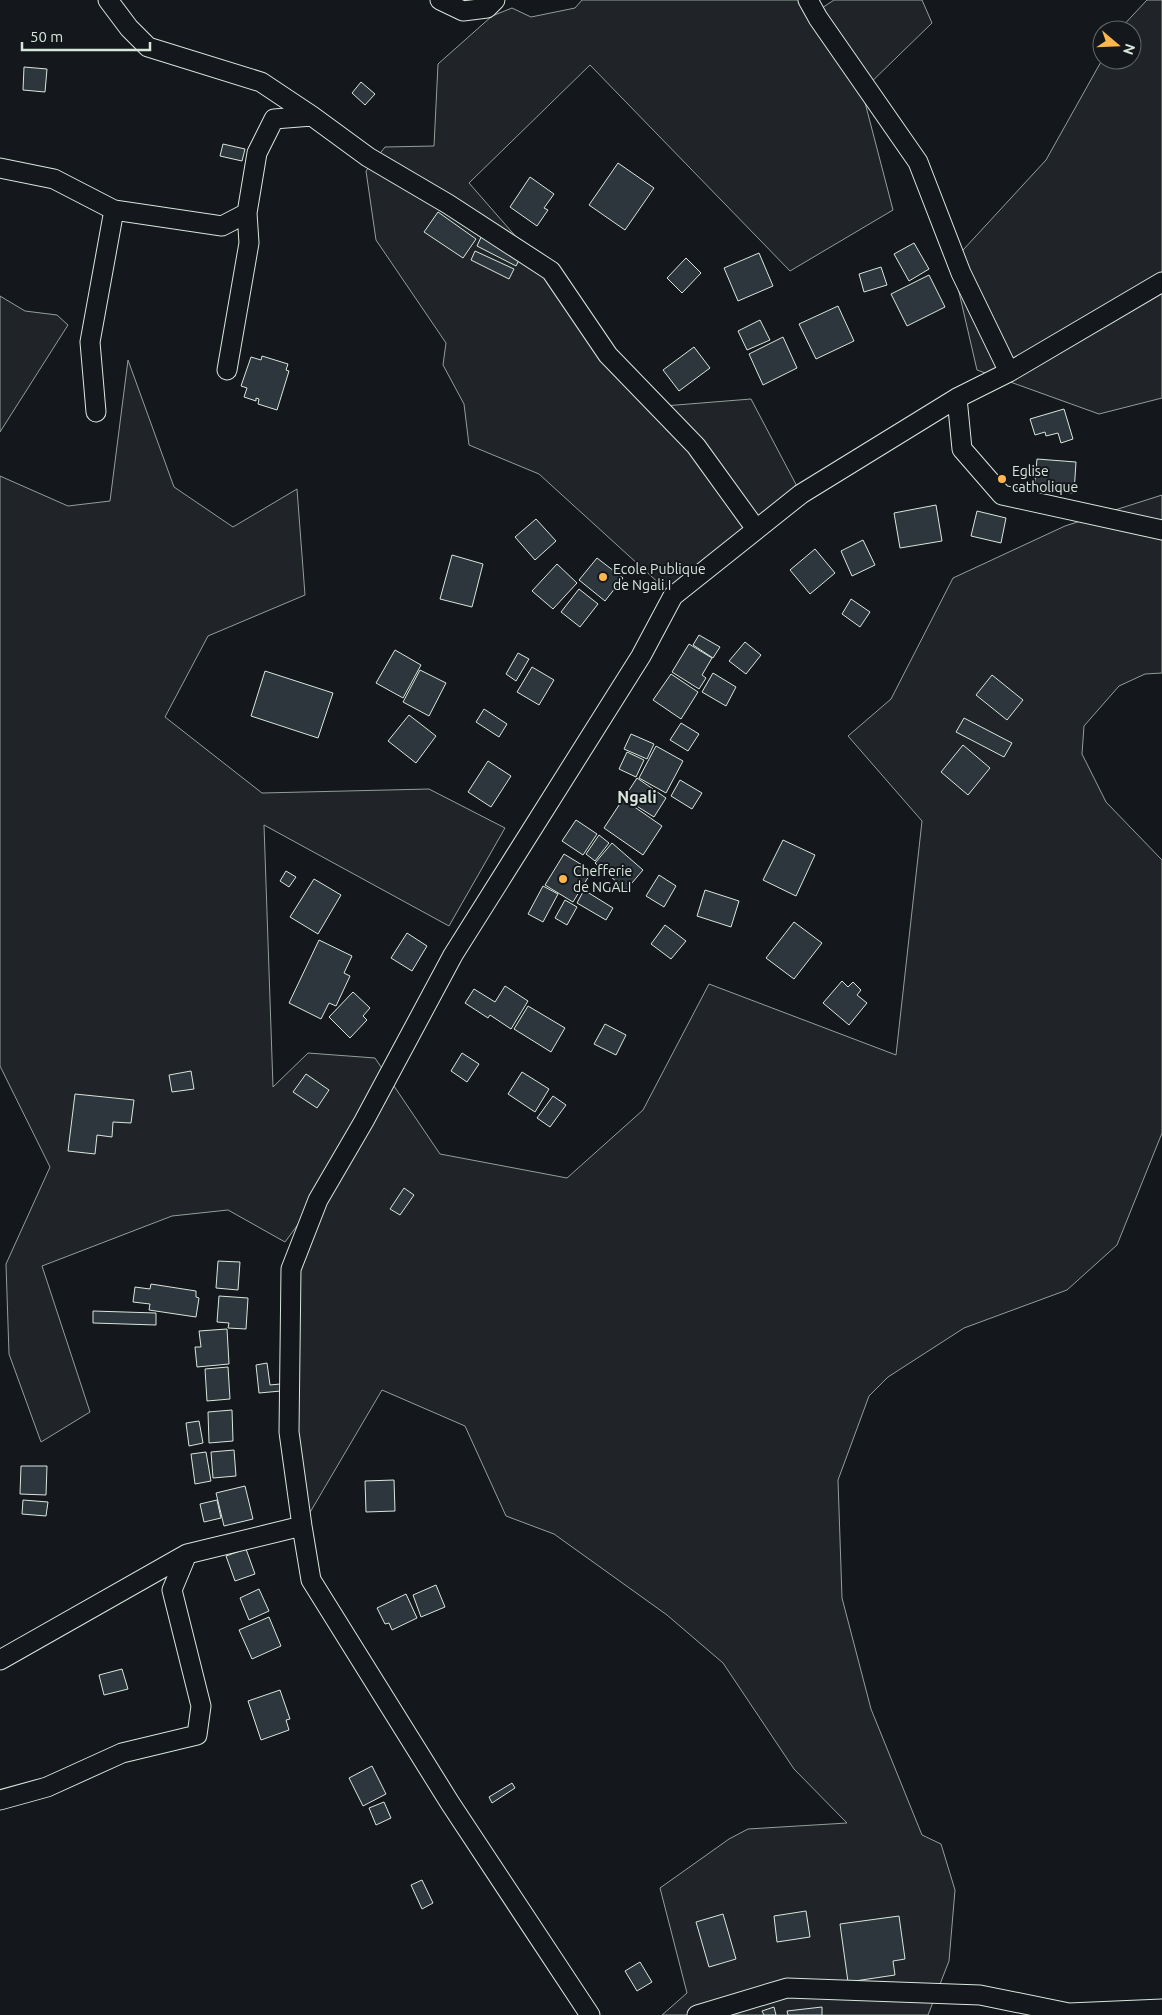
<svg xmlns="http://www.w3.org/2000/svg" width="1162" height="2015" viewBox="0 0 1162 2015" font-family="Ubuntu,sans-serif">
<style>
.green{fill:#202428;stroke:#939e99}
.building{fill:#2c363c;stroke:#d8e6dc}
.lines{fill:none;stroke-linecap:round;stroke-linejoin:round}
.minor-casing{stroke:#d8e6dc;stroke-width:21}
.minor{stroke:#14181c;stroke-width:19}
.poi-dot{fill:#ffb74d;stroke:#14181c;stroke-width:2}
.labels{text-anchor:middle;dominant-baseline:central;stroke-width:4;stroke-linejoin:round;paint-order:stroke}
.poi-label{font-size:14px;fill:#d8e6dc;stroke:#14181c;text-anchor:start}
.quarter-label{font-size:16px;font-weight:bold;fill:#d8e6dc;stroke:#14181c}
</style>
<rect width="100%" height="100%" fill="#14181c"/>
<path class="green" d="M582 0H807L819 10 834 0H922L932 23 862 91 893 210 790 271 590 65 469 183 664 406 751 399 801 494 673 596 539 474 469 445 464 404 443 365 446 343 376 240 366 171 385 147 434 146 438 64 492 16 512 8 531 17 575 8Z
M1147 0H1162V398L1099 414 977 370 952 262 1046 160 1102 60H1132V30H1119Z
M0 296 25 311 57 315 68 325 0 432Z
M128 360 174 487 233 527 297 489 305 595 208 636 165 717 262 793 429 789 505 828 449 926 264 825 273 1087 308 1053 375 1058 440 1154 567 1178 643 1110 709 984 896 1055 922 821 848 736 891 699 953 578 1065 526 1162 495V673L1145 674 1119 686 1084 726 1082 754 1106 802 1162 860V1133L1117 1245 1067 1290 964 1328 888 1377 869 1396 838 1480 842 1598 871 1709 922 1835 941 1844 955 1890 949 1961 928 2015H662L687 1993 660 1888 729 1839 748 1829 847 1823 794 1769 723 1663 667 1615 554 1534 506 1516 465 1426 382 1390 302 1526 291 1269 313 1204 285 1242 228 1210 172 1216 42 1266 90 1412 41 1442 9 1354 6 1264 50 1167 0 1066V476L68 506 110 501Z"/>
<path class="building" d="M24 67 47 69 45 92 23 90Z
M361 82 375 94 365 105 352 93Z
M223 144 245 149 242 161 220 156Z
M618 163 654 188 625 230 589 205Z
M530 177 554 194 544 208 548 210 537 226 510 207Z
M438 212 476 239 463 258 424 232Z
M482 235 522 254 516 266 477 246Z
M914 243 929 269 909 281 894 254Z
M475 251 514 269 509 279 471 260Z
M759 253 773 286 738 301 724 268Z
M686 258 701 273 682 293 667 278Z
M881 267 887 285 864 292 859 274Z
M929 275 945 307 907 326 891 294Z
M838 306 854 341 816 359 799 324Z
M760 320 770 340 747 350 738 331Z
M783 337 797 368 763 385 749 354Z
M694 347 710 368 679 391 663 370Z
M262 356 288 364 286 370 289 371 277 410 258 404 259 399 256 398V401L244 397 247 388 241 386 251 357 261 360Z
M1064 409 1073 439 1061 443 1058 433 1046 436 1045 432 1035 435 1030 419Z
M1037 459 1076 462 1074 493 1034 490Z
M936 505 942 541 900 548 894 513Z
M977 511 1006 518 1001 543 971 536Z
M536 519 556 541 535 560 515 537Z
M863 540 875 565 852 576 841 551Z
M815 549 835 573 810 594 790 570Z
M452 555 483 564 472 607 440 599Z
M597 558 623 578 605 601 579 580Z
M557 564 577 583 553 609 532 591Z
M579 589 598 604 580 627 561 612Z
M851 599 870 612 860 627 842 614Z
M699 635 720 647 713 658 693 645Z
M745 642 761 655 746 674 729 661Z
M689 644 712 658 702 675 706 678 699 689 672 672Z
M395 650 421 665 403 698 376 683Z
M518 653 529 659 516 681 506 674Z
M532 667 554 680 539 705 517 692Z
M420 670 446 683 429 716 403 702Z
M265 671 333 693 318 738 251 716Z
M713 673 736 687 726 706 702 692Z
M671 674 698 692 681 719 653 700Z
M992 675 1023 700 1007 720 976 695Z
M484 709 507 724 499 737 476 722Z
M409 715 436 736 416 763 388 741Z
M964 718 1012 743 1004 757 956 732Z
M681 723 699 734 688 751 670 740Z
M631 734 654 744 647 759 624 749Z
M963 745 990 768 968 795 941 772Z
M656 746 683 761 666 793 639 778Z
M627 752 644 760 636 777 619 769Z
M488 761 511 776 491 807 468 792Z
M637 778 666 798 654 817 624 798Z
M680 780 702 793 692 809 671 796Z
M623 799 662 826 643 855 604 828Z
M576 820 597 834 583 855 562 841Z
M599 835 609 843 595 861 586 854Z
M783 840 815 855 796 896 763 880Z
M612 843 643 870 626 890 595 863Z
M564 854 592 871 573 902 545 885Z
M286 871 296 877 289 887 280 881Z
M659 875 676 886 664 907 646 896Z
M314 879 341 895 318 934 290 917Z
M543 886 558 894 543 922 528 914Z
M584 890 613 908 606 920 577 903Z
M705 890 739 901 731 927 697 916Z
M565 900 577 907 567 925 555 918Z
M794 922 822 943 794 979 766 958Z
M665 925 686 941 671 959 651 944Z
M407 933 427 946 412 971 391 958Z
M319 940 352 956 344 973 350 976 336 1006 329 1003 321 1019 289 1003Z
M842 981 848 987 853 982 861 990 857 995 867 1003 849 1025 823 1003Z
M505 986 528 1001 511 1029 490 1015 488 1018 465 1003 474 989 495 1002Z
M353 992 370 1008 363 1016 367 1020 350 1038 329 1017Z
M528 1006 565 1028 551 1052 514 1029Z
M605 1024 626 1035 616 1055 594 1044Z
M462 1053 479 1064 467 1082 451 1071Z
M191 1071 194 1089 172 1092 169 1075Z
M522 1072 549 1089 535 1112 508 1094Z
M306 1074 329 1090 317 1108 293 1092Z
M75 1094 134 1100 131 1123 113 1122 112 1137 97 1135 95 1154 68 1151Z
M553 1096 566 1105 550 1127 537 1118Z
M404 1188 414 1195 400 1215 390 1209Z
M218 1261 240 1262 238 1290 216 1288Z
M151 1284 196 1291V1297L199 1298 196 1317 149 1310 150 1304 133 1302 135 1287 150 1289Z
M219 1296 248 1298 246 1329 228 1328 229 1323 217 1322Z
M93 1311 156 1313V1325L93 1323Z
M227 1329 229 1364 197 1367 195 1347H201L199 1331Z
M267 1363 270 1385 280 1384 281 1391 259 1393 256 1365Z
M228 1367 230 1399 207 1401 205 1369Z
M232 1410 233 1441 209 1443 208 1412Z
M199 1421 203 1443 189 1446 186 1423Z
M234 1450 236 1476 213 1478 211 1452Z
M206 1452 211 1481 195 1484 191 1454Z
M21 1466H47L46 1495 20 1494Z
M394 1480 395 1511 366 1512 365 1481Z
M245 1486 253 1519 224 1526 216 1493Z
M23 1500 48 1502 46 1516 22 1514Z
M217 1500 221 1518 204 1522 200 1504Z
M246 1549 255 1574 235 1581 226 1556Z
M436 1585 445 1607 421 1617 413 1595Z
M259 1589 269 1611 249 1620 240 1598Z
M406 1594 417 1618 392 1630 389 1623 385 1624 377 1608Z
M269 1617 281 1646 252 1659 239 1630Z
M122 1669 128 1689 104 1695 99 1675Z
M280 1690 290 1719 286 1720 289 1730 261 1740 248 1701Z
M372 1766 386 1794 363 1806 349 1778Z
M512 1783 515 1788 492 1803 489 1797Z
M384 1802 391 1818 376 1825 369 1808Z
M422 1880 433 1903 422 1909 411 1885Z
M806 1911 810 1937 777 1942 774 1916Z
M723 1914 736 1959 709 1967 696 1922Z
M899 1916 905 1959 893 1961 895 1975 848 1982 840 1924Z
M640 1962 652 1982 637 1991 625 1971Z
M774 2007 776 2015H764L762 2011Z
M822 2007V2015H788L787 2011Z"/>
<g class="lines">
<defs>
<path id="minor" d="M108 0 129 28 148 47 261 82 312 116
M440 0 463 11 487 8 495 0
M808 0 818 18 918 162 961 273 1009 372
M0 168 54 179 114 210 222 226 247 213 257 153 274 119 312 116 368 157 448 204 551 271 608 355 696 446 756 529
M227 370 249 243 247 213
M957 398 962 449 1002 495 1162 530
M96 412 90 342 114 210
M0 1660 187 1554 302 1526
M0 1800 47 1787 122 1753 197 1735 201 1706 172 1590 187 1554
M590 2015 450 1803 311 1580 302 1526 289 1432 291 1269 318 1200 364 1121 453 955 641 656 673 596 801 494 957 398 1009 372 1162 282
M697 2015 787 1988 980 1995 1069 2013 1162 2009"/>
</defs>
<use href="#minor" class="minor-casing"/>
<use href="#minor" class="minor"/>
</g>
<g class="poi-dot">
<circle cx="1002" cy="479" r="5"/>
<circle cx="603" cy="577" r="5"/>
<circle cx="563" cy="879" r="5"/>
</g>
<g class="labels">
<g class="poi-label">
<text x="1012" y="471">Eglise<tspan x="1012" dy="16">catholique</tspan></text>
<text x="613" y="569">Ecole Publique<tspan x="613" dy="16">de Ngali I</tspan></text>
<text x="573" y="871">Chefferie<tspan x="573" dy="16">de NGALI</tspan></text>
</g>
<g class="quarter-label">
<text x="637" y="797">Ngali</text>
</g>
</g>
<g transform="translate(1117 45) rotate(109)"><circle r="24" fill="#14181c" stroke="#626a69"/>
<path d="M0-4L9 19L0 12L-9 19Z" fill="#ffb74d"/>
<text y="-8" font-size="14" font-weight="bold" text-anchor="middle" fill="#d8e6dc">N</text>
</g>
<path d="M22 42v8h128v-8" fill="none" stroke="#d8e6dc" stroke-width="2.5"/>
<text x="30" y="42" font-size="15" fill="#d8e6dc" stroke="#14181c" stroke-width="4" paint-order="stroke">50 m</text>
</svg>
